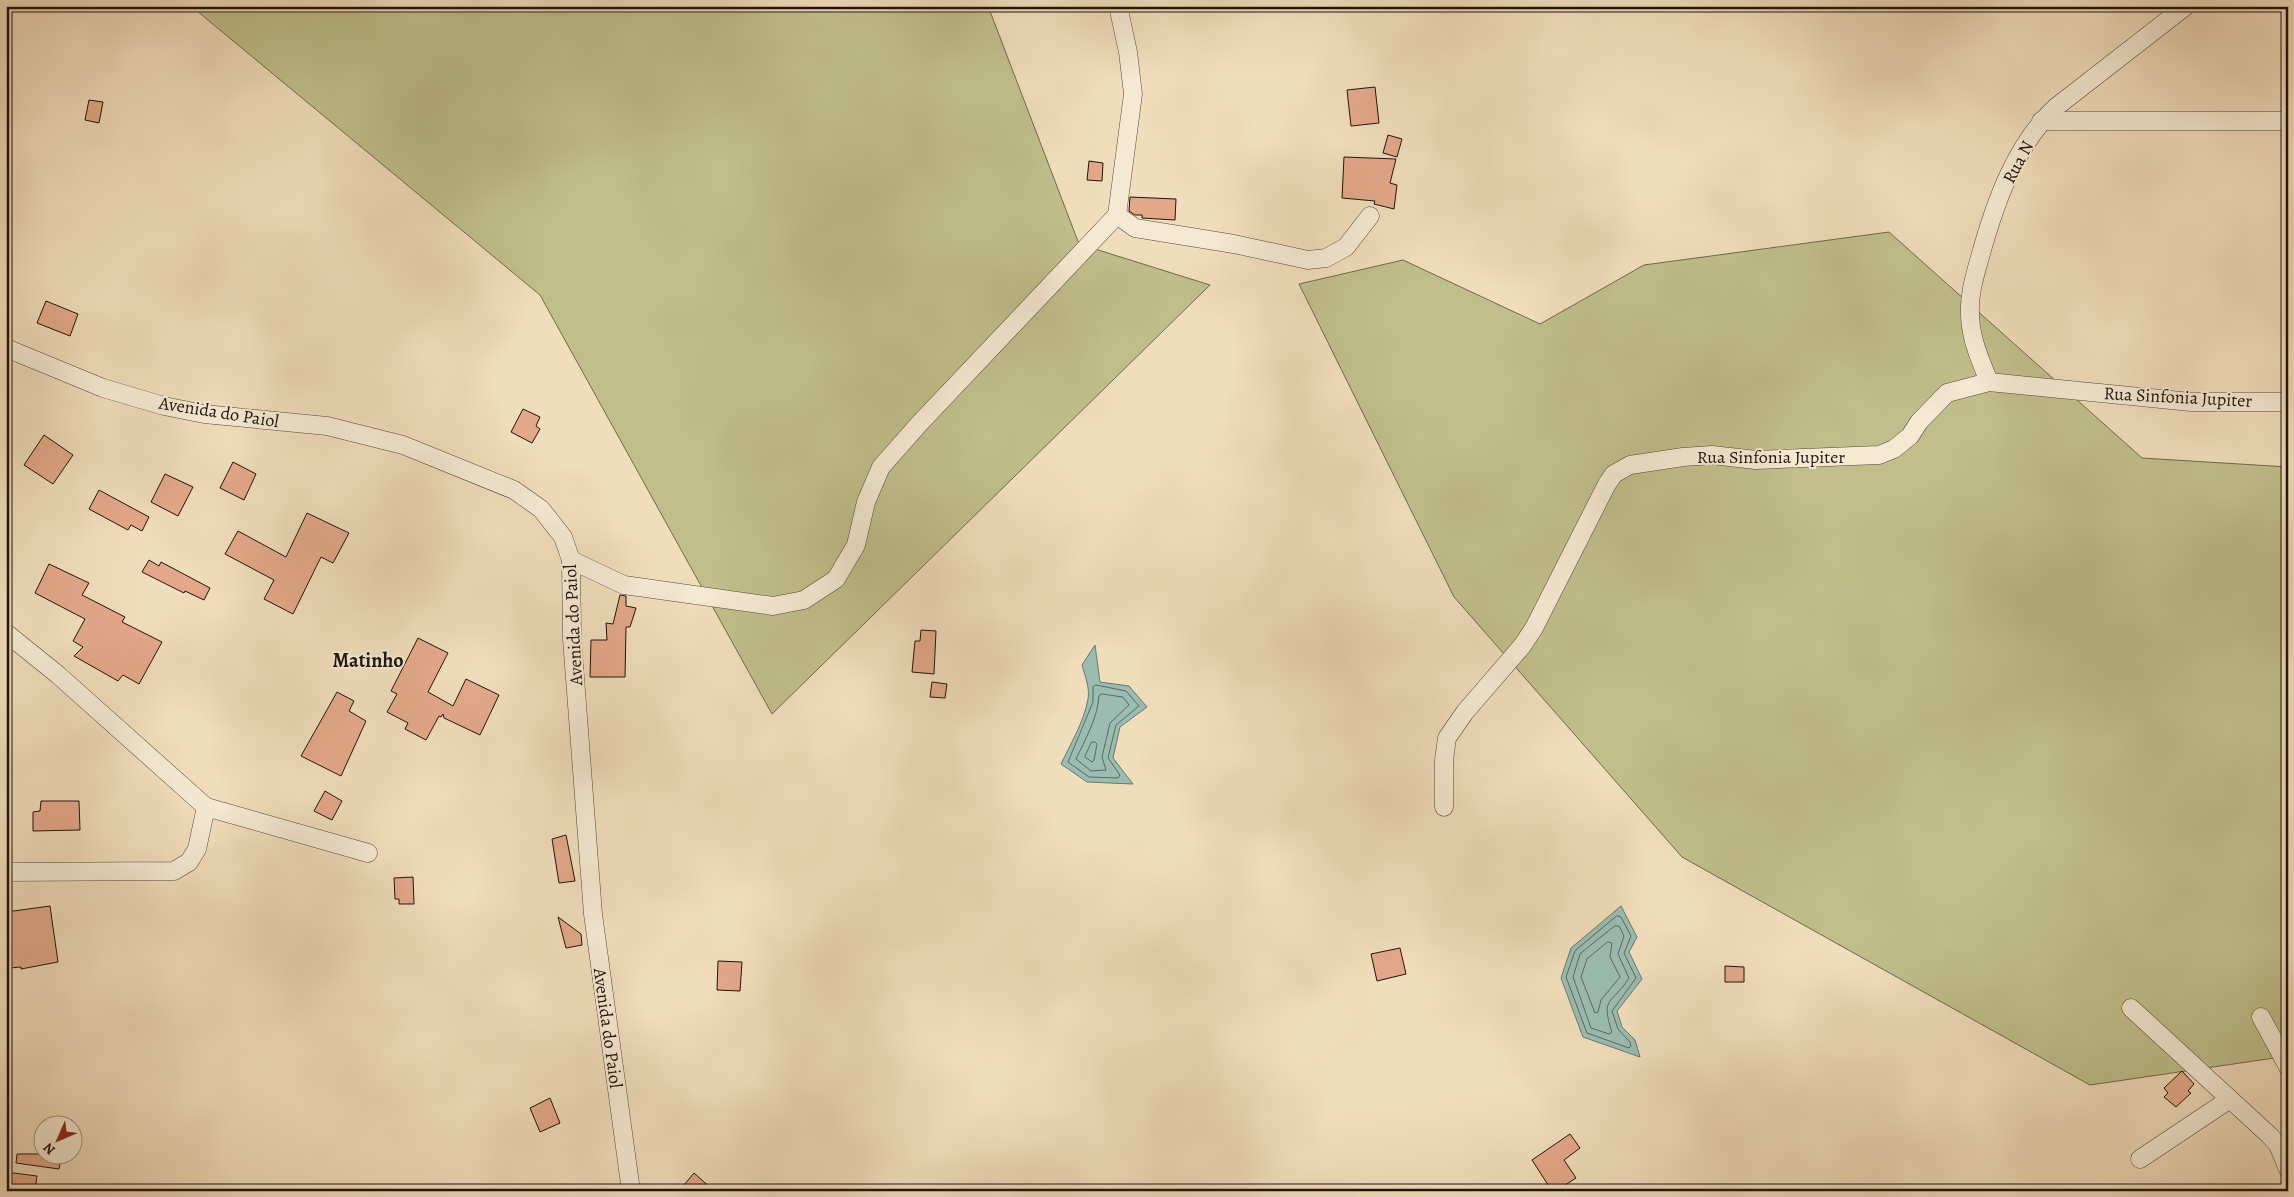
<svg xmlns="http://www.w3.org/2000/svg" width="2294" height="1197" font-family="Alegreya,serif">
<rect width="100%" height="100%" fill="#f0ddbb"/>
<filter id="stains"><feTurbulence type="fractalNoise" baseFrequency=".004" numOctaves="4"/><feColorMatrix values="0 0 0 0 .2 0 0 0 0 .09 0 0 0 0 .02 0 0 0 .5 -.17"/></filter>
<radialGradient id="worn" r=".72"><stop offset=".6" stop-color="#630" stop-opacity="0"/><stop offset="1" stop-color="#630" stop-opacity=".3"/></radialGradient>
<g fill="#c0bf8c" stroke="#70684c">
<path d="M 191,6 L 988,6 L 1079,244 L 1210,285 L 772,714 L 540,295 Z"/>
<path d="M 1889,232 L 2142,458 L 2288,467 L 2288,1056 L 2090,1085 L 1682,857 L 1454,597 L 1299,284 L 1403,260 L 1540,324 L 1644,265 Z"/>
</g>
<g fill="#9abcb1" stroke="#69786f">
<path d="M 1095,645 L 1100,682 L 1129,686 L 1147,707 L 1120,727 L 1113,758 L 1133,784 L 1087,782 L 1061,764 C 1070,745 1084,722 1088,699 C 1090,688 1085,676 1082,665 Z"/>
<path d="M 1621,906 L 1637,937 L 1629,952 L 1642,979 L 1617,1011 L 1622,1027 L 1635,1040 L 1640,1057 L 1583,1037 L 1561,978 L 1571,948 Z"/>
</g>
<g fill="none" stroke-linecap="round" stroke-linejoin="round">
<g stroke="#5d675f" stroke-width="1">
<path d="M 1096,685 L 1126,691 L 1139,706 L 1116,725 L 1108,758 L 1120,775 L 1118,778 L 1089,777 L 1068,762 L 1093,702 L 1093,687 Z"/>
<path d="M 1102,694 L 1123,697 L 1129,705 L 1110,723 L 1102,757 L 1106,770 L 1091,771 L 1076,759 C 1085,740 1098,717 1099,696 Z"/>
<path d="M 1092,742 L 1095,742 L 1097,744 L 1094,760 L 1092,762 L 1085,757 Z"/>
<path d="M 1617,916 L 1621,917 L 1631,936 L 1624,953 L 1636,978 L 1612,1011 L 1618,1029 L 1630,1042 L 1631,1046 L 1629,1048 L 1587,1033 L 1566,977 L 1575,951 Z"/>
<path d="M 1615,926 L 1619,926 L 1624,936 L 1618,954 L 1629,978 C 1612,1005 1600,996 1612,1032 L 1609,1034 L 1591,1028 L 1573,977 L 1580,954 Z"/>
<path d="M 1608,942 L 1612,943 L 1610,957 L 1620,977 L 1601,1000 L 1598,1012 L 1595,1013 L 1581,977 L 1587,959 Z"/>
</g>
</g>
<g fill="#e3a88a" stroke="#20120d">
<path d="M 1375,87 L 1379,123 L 1351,126 L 1347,90 Z"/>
<path d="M 89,100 L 103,102 L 99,123 L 85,120 Z"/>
<path d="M 1388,135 L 1402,139 L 1397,157 L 1383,153 Z"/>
<path d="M 1344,157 L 1396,159 L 1390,183 L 1397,185 L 1394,209 L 1374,204 L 1375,201 L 1342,198 Z"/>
<path d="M 1089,161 L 1103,163 L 1102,181 L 1087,180 Z"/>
<path d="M 1130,197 L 1176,199 L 1175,220 L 1142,218 L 1142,215 L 1135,215 L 1129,211 Z"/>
<path d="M 46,301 L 78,314 L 70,336 L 37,323 Z"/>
<path d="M 523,409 L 540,417 L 536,426 L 540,429 L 532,443 L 511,432 Z"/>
<path d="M 44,435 L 73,455 L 53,484 L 24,465 Z"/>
<path d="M 233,462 L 256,474 L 244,500 L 220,488 Z"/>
<path d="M 165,474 L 193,487 L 178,516 L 151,502 Z"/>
<path d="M 99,490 L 149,517 L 142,531 L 131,525 L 128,530 L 89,509 Z"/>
<path d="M 307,513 L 349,533 L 333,563 L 321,557 L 293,614 L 264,599 L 274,580 L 225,554 L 238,531 L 286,557 Z"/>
<path d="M 149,560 L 159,566 L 161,562 L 210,588 L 204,600 L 185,591 L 184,593 L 142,572 Z"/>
<path d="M 49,564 L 89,583 L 82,595 L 125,617 L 122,622 L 162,642 L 139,684 L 123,675 L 118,681 L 74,656 L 83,647 L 73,641 L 85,619 L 35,593 Z"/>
<path d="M 620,595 L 626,596 L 626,606 L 636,608 L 630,627 L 626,627 L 625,677 L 590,677 L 591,640 L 607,640 L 606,623 L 613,624 Z"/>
<path d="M 921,630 L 936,631 L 934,674 L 912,672 L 915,641 L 920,641 Z"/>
<path d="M 418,638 L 448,653 L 428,692 L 453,706 L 466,679 L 499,695 L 480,735 L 444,718 L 443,714 L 441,717 L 439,716 L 426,740 L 405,729 L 408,723 L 387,712 L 397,694 L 391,691 Z"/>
<path d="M 932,682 L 947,684 L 945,698 L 930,697 Z"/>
<path d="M 337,692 L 354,701 L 349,711 L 366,721 L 341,776 L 301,756 Z"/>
<path d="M 325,791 L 342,801 L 332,820 L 314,811 Z"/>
<path d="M 41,801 L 79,801 L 80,830 L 33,831 L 33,812 L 40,811 Z"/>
<path d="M 566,835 L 575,881 L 559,883 L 552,839 Z"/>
<path d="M 413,877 L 414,904 L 399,904 L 399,899 L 395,899 L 394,878 Z"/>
<path d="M 50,906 L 58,962 L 21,969 L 21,967 L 10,968 L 6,940 L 6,912 Z"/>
<path d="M 558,917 L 581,934 L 582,945 L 566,948 Z"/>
<path d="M 1400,948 L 1406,974 L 1377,981 L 1371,954 Z"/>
<path d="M 718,961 L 742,962 L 740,991 L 717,990 Z"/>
<path d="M 1725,966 L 1744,967 L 1744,982 L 1725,982 Z"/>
<path d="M 2182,1071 L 2194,1084 L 2188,1091 L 2191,1093 L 2176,1107 L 2164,1097 L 2168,1093 L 2164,1088 Z"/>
<path d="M 550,1098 L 560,1123 L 540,1132 L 530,1108 Z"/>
<path d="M 1570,1134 L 1580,1148 L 1564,1160 L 1576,1178 L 1556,1191 L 1552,1191 L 1532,1160 Z"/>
<path d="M 17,1154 L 62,1154 L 59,1169 L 16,1163 Z"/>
<path d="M 6,1172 L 37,1176 L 35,1191 L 6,1191 Z"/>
<path d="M 694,1173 L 714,1191 L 691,1191 L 684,1185 Z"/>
</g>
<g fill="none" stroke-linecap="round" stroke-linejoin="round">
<defs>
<g id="minor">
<path d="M 1118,6 L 1128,52 L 1133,94 L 1117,215 L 1135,228 L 1234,244 L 1308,260 L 1326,258 L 1346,247 L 1370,216"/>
<path d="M 2041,121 L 2288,121"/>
<path d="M 6,348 L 103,388 L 164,406 L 204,414 L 327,426 L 403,445 L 514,490 L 541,509 L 563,537 L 571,560 L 572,639 L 593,914 L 631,1191"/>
<path d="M 1989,382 C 1980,359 1970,338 1970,313 C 1969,294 1975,275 1980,257 C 1995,203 2015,145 2056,107 L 2186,6"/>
<path d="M 571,560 L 624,585 L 773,606 L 804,600 L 836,579 L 856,545 L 866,502 L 881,467 L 919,424 L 1117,215"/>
<path d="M 6,633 L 57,674 L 206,807 L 368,853"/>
<path d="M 1444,807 L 1444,760 L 1447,738 L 1465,712 L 1522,646 L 1534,628 L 1607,484 L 1614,474 L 1630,465 L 1683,457 L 1712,455 L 1756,460 L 1879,455 L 1894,449 L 1910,436 L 1919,422 L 1947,393 L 1989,382 L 2191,402 L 2288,402"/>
<path d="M 6,872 L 174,871 L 189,862 L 197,849 L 206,807"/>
<path d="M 2131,1008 L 2269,1135 L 2278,1145 L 2288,1169"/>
<path d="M 2261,1017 L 2288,1067"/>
<path d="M 2140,1159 L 2230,1099"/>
</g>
</defs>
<use href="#minor" stroke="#544538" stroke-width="19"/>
<use href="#minor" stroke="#f5e9d3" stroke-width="18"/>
</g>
<g text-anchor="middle" stroke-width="4" stroke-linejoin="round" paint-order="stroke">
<g font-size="18" fill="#20120d" stroke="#f5e9d3">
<text transform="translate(2018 162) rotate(-62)" y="6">Rua N</text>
<text transform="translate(2178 397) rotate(3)" y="6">Rua Sinfonia Jupiter</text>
<text transform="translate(219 412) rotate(9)" y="6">Avenida do Paiol</text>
<text x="1771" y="463">Rua Sinfonia Jupiter</text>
<text transform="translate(573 625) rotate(-93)" y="6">Avenida do Paiol</text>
<text transform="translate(608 1028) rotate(82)" y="6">Avenida do Paiol</text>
</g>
<g font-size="20" font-weight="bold" fill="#20120d" stroke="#f5e9d3">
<text x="368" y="667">Matinho</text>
</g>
</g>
<rect width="2294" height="1197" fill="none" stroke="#f0ddbb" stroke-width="25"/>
<rect x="8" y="8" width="2279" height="1182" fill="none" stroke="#20120d" stroke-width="2.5"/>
<rect x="12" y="12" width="2269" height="1172" fill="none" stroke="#20120d"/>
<g transform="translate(58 1140) rotate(225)"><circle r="24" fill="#f5e9d3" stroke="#a09384"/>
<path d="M0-4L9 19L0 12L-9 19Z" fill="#8f2418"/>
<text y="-8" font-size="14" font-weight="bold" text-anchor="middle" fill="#20120d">N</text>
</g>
<rect width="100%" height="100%" filter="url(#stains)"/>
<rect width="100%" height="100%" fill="url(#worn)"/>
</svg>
